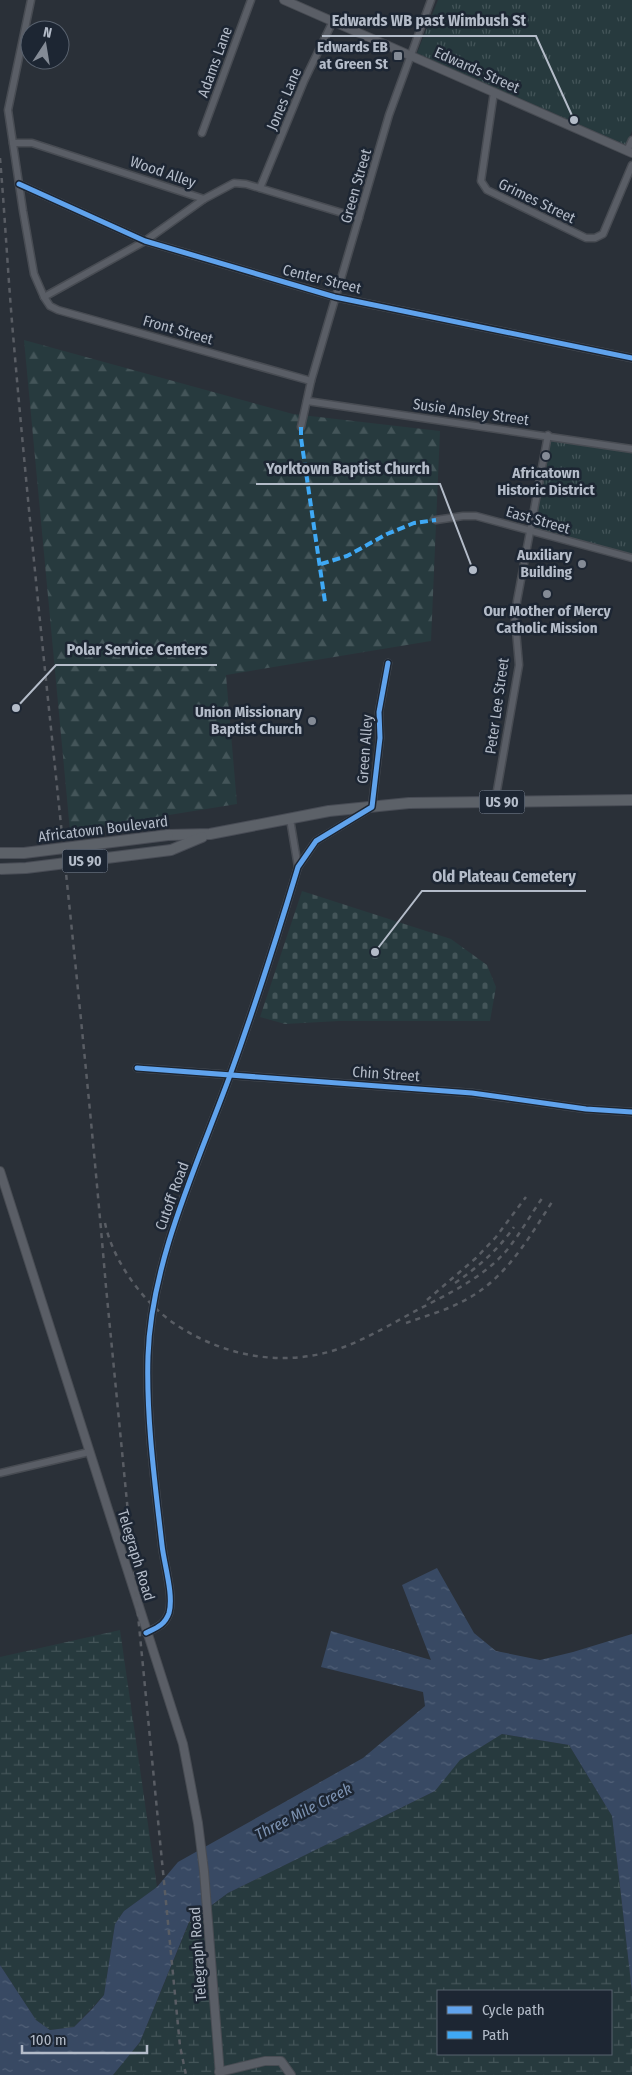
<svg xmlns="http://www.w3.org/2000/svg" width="632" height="2075" font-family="'Fira Sans Condensed',sans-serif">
<defs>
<pattern id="forest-firs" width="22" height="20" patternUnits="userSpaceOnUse" patternTransform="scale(1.25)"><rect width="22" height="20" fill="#273a3e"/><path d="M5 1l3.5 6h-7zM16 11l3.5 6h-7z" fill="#445559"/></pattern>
<pattern id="wetland-marsh" width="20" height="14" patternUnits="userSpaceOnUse" patternTransform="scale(1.25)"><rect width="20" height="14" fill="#273a3e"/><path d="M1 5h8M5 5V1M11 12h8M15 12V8" fill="none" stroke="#445559"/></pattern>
<pattern id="cemetery-stones" width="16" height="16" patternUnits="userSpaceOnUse" patternTransform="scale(1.25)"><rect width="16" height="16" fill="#273a3e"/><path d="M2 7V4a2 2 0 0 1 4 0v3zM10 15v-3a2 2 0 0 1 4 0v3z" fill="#445559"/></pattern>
<pattern id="park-tufts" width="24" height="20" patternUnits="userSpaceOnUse" patternTransform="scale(1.25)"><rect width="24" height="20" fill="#273a3e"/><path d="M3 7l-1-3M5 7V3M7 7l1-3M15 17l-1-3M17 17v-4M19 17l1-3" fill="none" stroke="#445559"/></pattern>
<pattern id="water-ripples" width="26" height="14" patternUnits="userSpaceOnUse" patternTransform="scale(1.25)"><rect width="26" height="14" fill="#384963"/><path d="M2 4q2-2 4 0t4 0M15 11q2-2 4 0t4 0" fill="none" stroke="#526178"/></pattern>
</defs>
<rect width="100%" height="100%" fill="#2a3038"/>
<path fill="url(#forest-firs)" d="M 24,340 L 293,414 L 440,431 L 431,641 L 226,675 L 237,804 L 70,831 Z"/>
<g fill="url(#wetland-marsh)" fill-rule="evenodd">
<path d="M 120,1630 L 157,1887 L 124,1911 L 115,1924 L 104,1995 L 74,2027 L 50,2030 L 36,2020 L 0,1965 L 0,1657 Z"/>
<path d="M 502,1734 L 569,1745 L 612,1816 L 632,1992 L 632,2075 L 113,2075 L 140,2042 L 189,1923 L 228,1893 L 435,1791 L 459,1760 ZM 438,1991 L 611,1991 L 611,2054 L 438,2054 Z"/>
</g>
<path fill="url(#cemetery-stones)" d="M 302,891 L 451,939 L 487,965 L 496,987 L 490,1021 L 339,1021 L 285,1024 L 260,1017 Z"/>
<g fill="url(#park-tufts)">
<path d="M 438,0 L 632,0 L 632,131 L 626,145 L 417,53 Z"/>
<path d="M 548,435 L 632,449 L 632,558 L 531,530 Z"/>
</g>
<path fill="url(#water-ripples)" d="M 437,1568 L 474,1633 L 496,1651 L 540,1660 L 573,1652 L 632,1634 L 632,1992 L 612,1816 L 569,1745 L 502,1734 L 460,1760 L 435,1791 L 228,1893 L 189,1922 L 140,2042 L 113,2075 L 0,2075 L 0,1965 L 36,2020 L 50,2030 L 74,2027 L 92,2009 L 104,1995 L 115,1924 L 124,1911 L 157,1887 L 178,1862 L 363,1758 L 425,1706 L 423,1692 L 321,1667 L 331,1631 L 431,1660 L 402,1585 Z"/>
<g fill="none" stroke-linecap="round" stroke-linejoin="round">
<defs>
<g id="minor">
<path d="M 31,0 L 8,110 L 23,211 L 34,274 L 44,297 L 50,306 L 58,310 L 311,381"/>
<path d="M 494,92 L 481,181 L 487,190 L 586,238 L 595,238 L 603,234 L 632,165"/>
<path d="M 202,133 L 251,0"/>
<path d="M 13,143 L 32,143 L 204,199 L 234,183 L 246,184 L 359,218"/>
<path d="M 627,151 L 632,140"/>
<path d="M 19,184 L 145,241 L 335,297 L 632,358"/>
<path d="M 260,188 L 304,81 L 333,21"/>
<path d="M 44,297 L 145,241 L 204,199"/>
<path d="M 307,401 L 632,449"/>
<path d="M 301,427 L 311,381 L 389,115 L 431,0"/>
<path d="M 436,520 L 463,516 L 476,516 L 632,558"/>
<path d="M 495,802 L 519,665 L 515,619 L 517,601 L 548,435"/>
<path d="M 290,819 L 298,867"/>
<path d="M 137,1068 L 472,1093 L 586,1109 L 632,1112"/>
<path d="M 0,1473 L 89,1452"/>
<path d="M 146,1633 C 156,1628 165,1625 169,1613 C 174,1595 164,1564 162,1545 C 155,1484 146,1416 148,1356 C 151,1262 197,1165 229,1078 C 254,1009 277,937 298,867 L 316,841 L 372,807 L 380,738 L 379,712 L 388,663"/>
</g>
<g id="tertiary">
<path d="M 284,0 L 632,153"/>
<path d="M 0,1171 L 183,1744 L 198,1823 L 204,1871 L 220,2075"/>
<path d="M 219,2072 L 265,2061 L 281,2061 L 291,2075"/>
</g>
<g id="primary">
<path d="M 168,835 L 210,834 L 329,811 L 409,803 L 632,800"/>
<path d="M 171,850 L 202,837"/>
</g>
</defs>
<use href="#minor" stroke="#484c53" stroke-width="9"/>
<use href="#tertiary" stroke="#484c53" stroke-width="10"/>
<use href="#primary" stroke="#484c55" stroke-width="12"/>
<use href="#minor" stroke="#5a5e66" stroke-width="6"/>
<use href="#tertiary" stroke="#5a5e66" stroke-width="8"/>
<use href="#primary" stroke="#5c6168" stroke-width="10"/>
<g stroke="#595d64" stroke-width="2.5" stroke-dasharray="5 5" stroke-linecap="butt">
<path d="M 0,158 C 5,217 8,276 13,334 C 40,652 79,969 106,1287 L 180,2046 L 186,2075"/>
<path d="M 105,1223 C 113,1262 145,1305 178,1326 C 228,1358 288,1368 344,1347 C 370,1337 395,1322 419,1309 C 450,1293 484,1277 507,1250 C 520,1234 531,1214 543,1197"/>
<path d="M 455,1283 C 478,1267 498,1250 514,1227"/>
<path d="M 427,1300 L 476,1258 L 496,1237 L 526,1197"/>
<path d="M 406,1323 C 425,1316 448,1310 467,1299 C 506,1278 529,1238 552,1202"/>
</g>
<defs>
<g id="primary-bridge">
<path d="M 0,853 L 24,853 L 168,835"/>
<path d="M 0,869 L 26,868 L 171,850"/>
</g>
</defs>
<use href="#primary-bridge" stroke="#484c55" stroke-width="12" stroke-linecap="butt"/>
<use href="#primary-bridge" stroke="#5c6168" stroke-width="10"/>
<g stroke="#3fa9f5" stroke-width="4" stroke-dasharray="8 4" stroke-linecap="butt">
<path d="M 301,427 L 301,438 L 325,602"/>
<path d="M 321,564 L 347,556 L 387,534 L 414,523 L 436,520"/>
</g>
<defs>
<g id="cycleway">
<path d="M 19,184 L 145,241 L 335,297 L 632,358"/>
<path d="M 137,1068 L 472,1093 L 586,1109 L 632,1112"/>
<path d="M 146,1633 C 156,1628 165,1625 169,1613 C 174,1595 164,1564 162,1545 C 155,1484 146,1416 148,1356 C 151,1262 197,1165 229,1078 C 254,1009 277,937 298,867 L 316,841 L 372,807 L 380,738 L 379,712 L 388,663"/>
</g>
</defs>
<use href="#cycleway" stroke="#1d2633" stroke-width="8"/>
<use href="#cycleway" stroke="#60a3ed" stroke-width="5"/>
</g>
<g fill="#848b96" stroke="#1d2633" stroke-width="2">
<rect x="393" y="51" width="10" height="10" rx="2.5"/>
<circle cx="546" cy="456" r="5"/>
<circle cx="582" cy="564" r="5"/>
<circle cx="547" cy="594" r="5"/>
<circle cx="312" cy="721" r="5"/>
</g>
<g text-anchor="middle" stroke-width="5" stroke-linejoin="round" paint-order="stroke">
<g fill="#1d2633" stroke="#878f9c" stroke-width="1">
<rect x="479.5" y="790.5" width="45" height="23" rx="4"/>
<rect x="62.5" y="849.5" width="45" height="23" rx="4"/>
</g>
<g font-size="14" font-weight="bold" fill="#b4bcc9">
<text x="502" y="807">US 90</text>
<text x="85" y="866">US 90</text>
</g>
<g font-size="15" font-weight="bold" fill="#b4bcc9" stroke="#1d2633" text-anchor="end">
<text x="388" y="52">Edwards EB<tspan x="388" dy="17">at Green St</tspan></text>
<text x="546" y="478" text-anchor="middle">Africatown<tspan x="546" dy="17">Historic District</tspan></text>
<text x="572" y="560">Auxiliary<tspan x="572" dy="17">Building</tspan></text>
<text x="547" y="616" text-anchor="middle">Our Mother of Mercy<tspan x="547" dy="17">Catholic Mission</tspan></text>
<text x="302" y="717">Union Missionary<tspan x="302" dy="17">Baptist Church</tspan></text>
</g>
<g font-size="15" fill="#b4bcc9" stroke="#1d2633">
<text transform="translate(215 62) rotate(-70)" y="5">Adams Lane</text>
<text transform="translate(477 70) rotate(24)" y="5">Edwards Street</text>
<text transform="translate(284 99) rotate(-67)" y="5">Jones Lane</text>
<text transform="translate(163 172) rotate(19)" y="5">Wood Alley</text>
<text transform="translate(356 186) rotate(-74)" y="5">Green Street</text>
<text transform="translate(537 201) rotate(26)" y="5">Grimes Street</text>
<text transform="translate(322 279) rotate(14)" y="5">Center Street</text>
<text transform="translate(178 330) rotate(16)" y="5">Front Street</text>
<text transform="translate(471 412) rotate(8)" y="5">Susie Ansley Street</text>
<text transform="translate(538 520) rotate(16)" y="5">East Street</text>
<text transform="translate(497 706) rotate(-82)" y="5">Peter Lee Street</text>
<text transform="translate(365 749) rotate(-86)" y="5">Green Alley</text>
<text transform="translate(103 829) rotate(-7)" y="5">Africatown Boulevard</text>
<text transform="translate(386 1074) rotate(4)" y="5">Chin Street</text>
<text transform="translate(172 1196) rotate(-70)" y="5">Cutoff Road</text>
<text transform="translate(136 1555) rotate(73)" y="5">Telegraph Road</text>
<text transform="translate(198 1954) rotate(-94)" y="5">Telegraph Road</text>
</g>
<g font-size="16" font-style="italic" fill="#7c92b1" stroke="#1d2633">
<text transform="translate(303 1811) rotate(-27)" y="6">Three Mile Creek</text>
</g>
</g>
<path fill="none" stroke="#b4bcc9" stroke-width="2" d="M574 120L536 36H322M473 570L440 484H256M16 708L56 665H217M375 952L422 891H586"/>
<g fill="#b4bcc9" stroke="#1d2633" stroke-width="2">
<circle cx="574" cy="120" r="5"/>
<circle cx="473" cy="570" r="5"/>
<circle cx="16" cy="708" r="5"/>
<circle cx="375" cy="952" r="5"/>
</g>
<g font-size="16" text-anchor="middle" font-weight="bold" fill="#b4bcc9" stroke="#1d2633" stroke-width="5" stroke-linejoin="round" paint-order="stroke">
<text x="429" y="26">Edwards WB past Wimbush St</text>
<text x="348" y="474">Yorktown Baptist Church</text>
<text x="137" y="655">Polar Service Centers</text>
<text x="504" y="882">Old Plateau Cemetery</text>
</g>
<rect x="437" y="1990" width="175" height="65" fill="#1d2633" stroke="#59626f"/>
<rect x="447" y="2006" width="25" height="8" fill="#60a3ed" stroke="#59626f"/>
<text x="482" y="2015" font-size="15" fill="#b4bcc9">Cycle path</text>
<rect x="447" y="2031" width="25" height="8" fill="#3fa9f5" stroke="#59626f"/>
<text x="482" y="2040" font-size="15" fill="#b4bcc9">Path</text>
<g transform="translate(45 45) rotate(12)"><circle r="24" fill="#1d2633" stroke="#59626f"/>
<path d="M0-4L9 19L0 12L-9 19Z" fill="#848b96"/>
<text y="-8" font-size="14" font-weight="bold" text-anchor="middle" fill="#b4bcc9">N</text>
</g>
<path d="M22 2045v8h125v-8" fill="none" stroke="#b4bcc9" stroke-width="2.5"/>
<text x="30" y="2045" font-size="15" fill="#b4bcc9" stroke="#1d2633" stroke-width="4" paint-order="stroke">100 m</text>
</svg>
